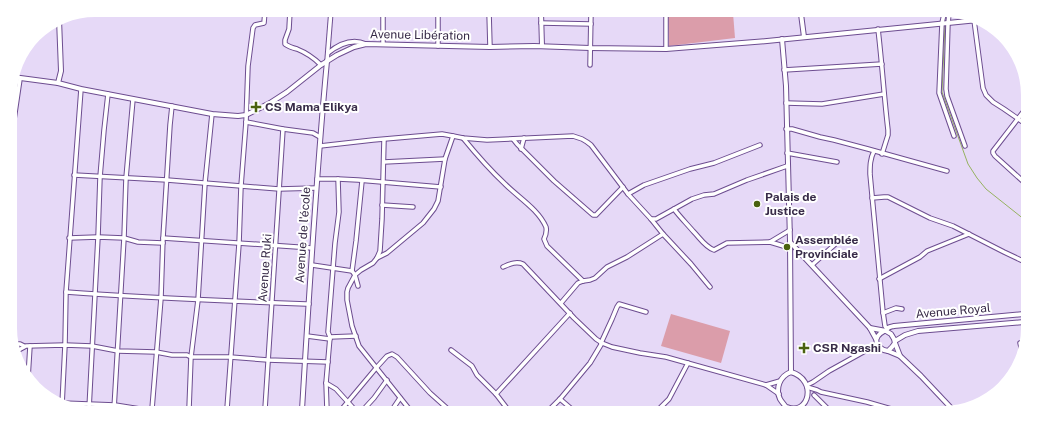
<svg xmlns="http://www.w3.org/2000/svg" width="1038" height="423" font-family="'Public Sans',sans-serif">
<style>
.green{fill:#db9daa}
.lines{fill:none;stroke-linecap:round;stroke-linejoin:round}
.stream{stroke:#96b260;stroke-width:1}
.minor-casing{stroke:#6d4d90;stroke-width:5.5}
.tertiary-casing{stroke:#6d4d90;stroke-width:6}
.minor{stroke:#fff;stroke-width:3.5}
.tertiary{stroke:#fff;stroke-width:4}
.poi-dot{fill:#4a620f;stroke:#fff;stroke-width:1.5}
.labels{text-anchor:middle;stroke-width:4;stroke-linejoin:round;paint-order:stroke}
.street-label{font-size:12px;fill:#382b48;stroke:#fff}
.poi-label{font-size:12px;font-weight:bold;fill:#382b48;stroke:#fff;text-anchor:start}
</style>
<rect width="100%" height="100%" fill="#e6d9f7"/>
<g class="green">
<polygon points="668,13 733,13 735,38 669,46"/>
<polygon points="671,314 730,331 721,363 661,346"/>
</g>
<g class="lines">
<g class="stream">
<polyline points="946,22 947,14"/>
<polyline points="945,25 942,92 968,164 977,178 986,189 1025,220"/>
</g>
<g class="minor-casing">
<g id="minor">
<path d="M290,11L289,29L285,40V44C289,47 293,48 297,49C307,53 314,58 321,65"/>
<polyline points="438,12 438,46"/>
<polyline points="489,12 490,47"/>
<polyline points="666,13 666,49"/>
<polyline points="944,14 942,23 939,93 954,136"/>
<polyline points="949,14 948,23 946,89 947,96 965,146"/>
<polyline points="974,20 983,88 986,95 993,102 1004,109 1027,125"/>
<polyline points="541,23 591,24"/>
<path d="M878,29C882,63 884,96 888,130V135L882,154"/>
<polyline points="383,44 383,12"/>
<path d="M328,53C339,44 352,38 366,44"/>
<polyline points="327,61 331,11"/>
<polyline points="590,65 591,13"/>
<polyline points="784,70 882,64"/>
<polyline points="786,103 822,104 884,94"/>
<polyline points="246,122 283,129 313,133 320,137"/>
<polyline points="786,129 792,129 820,137 834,140 868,149 947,171"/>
<path d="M463,138C476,154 490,170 505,184C519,198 538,209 546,227C547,232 546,235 544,239L547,246L583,281"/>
<polyline points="513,139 517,144 554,181 593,215 596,215 623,187"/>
<polyline points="11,140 20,79"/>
<polyline points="384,140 382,219 380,251 377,258 373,263 361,270 355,275 348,288 347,292 347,300 352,326 359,346 410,410"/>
<polyline points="320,146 373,140 442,134 453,136 463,138 487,140 573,136 582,139 587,142 591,145 628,194 651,219 656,219 692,199 704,195 714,194 747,180 787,166"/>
<polyline points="521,149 524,138"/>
<path d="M874,151C870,159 870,166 870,174L883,312L885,326L887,329"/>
<polyline points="787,153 837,162"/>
<polyline points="384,162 445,159"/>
<polyline points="74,175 167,180 241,186 279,189 316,188"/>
<polyline points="317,179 338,179 358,180 441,187"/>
<polyline points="1026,184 995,156 993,153 993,151 1027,107"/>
<polyline points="628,194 644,185 690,169 714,163 760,145"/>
<polyline points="872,198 884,197 888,197 930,218 953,226 1004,252 1025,262"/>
<polyline points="382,205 413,207"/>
<path d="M674,209C680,217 687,224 693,231C700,238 705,247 714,250L727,243L770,242L790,248"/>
<polyline points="663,234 691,264 710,287"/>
<polyline points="69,238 98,237 124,238 138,242 163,243"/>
<polyline points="163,238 312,248"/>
<polyline points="770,242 790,230"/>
<polyline points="377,258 387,253 423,223 434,209 438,201 445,159 453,136"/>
<polyline points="312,265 352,271 355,275 358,286"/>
<polyline points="812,265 841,239"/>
<path d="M503,267C510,264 516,261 523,264L574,318L596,339L602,343L612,347L640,353L666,357L766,385L779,394"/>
<polyline points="352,271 356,241 362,181"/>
<polyline points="879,279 920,257 927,251 969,234"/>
<path d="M66,292C146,298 228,301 309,304"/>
<polyline points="561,303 578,283 583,281 590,280 595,278 607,267 627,257 663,234 651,219"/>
<polyline points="883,313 896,308 902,309"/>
<polyline points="307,336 330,339"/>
<polyline points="330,337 328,332 335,243 339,212 338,179"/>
<polyline points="601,343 612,319 617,307 619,304 646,312"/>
<polyline points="1020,343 1023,356"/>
<polyline points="12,344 20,344 24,346"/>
<polyline points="451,350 472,366 477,375 496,394"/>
<polyline points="15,352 26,346 65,345 92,346 118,351 156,352 172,355 187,355 191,357 230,357 268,360 328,362"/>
<polyline points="28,378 30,346"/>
<polyline points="326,383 336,389 355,410"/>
<polyline points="766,385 780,381"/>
<path d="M807,385L813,382L829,371L865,351C871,350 876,350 881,348"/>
<polyline points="807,387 817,390 821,392 867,402 905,413"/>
<polyline points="814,395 831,412"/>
<polyline points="560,399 574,411"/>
<polyline points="62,403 115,405 140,409"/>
<polyline points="62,405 65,345 66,292 81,89"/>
<polyline points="89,409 98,237 100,177 104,130 108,94"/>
<polyline points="114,409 124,238 126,178 133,99"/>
<polyline points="152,409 161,298 163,238 170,125 172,106"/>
<polyline points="189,409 191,357 198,300 205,183 212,114"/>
<polyline points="227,409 239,244 241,186 246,122 248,66 253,28 255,25 264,23 265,11"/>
<polyline points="265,409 283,129"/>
<polyline points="327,410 326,383 330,337 356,336"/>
<polyline points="341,410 377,367 387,356 392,354 397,357 430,393 449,410"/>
<polyline points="363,410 374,398 387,380"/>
<polyline points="392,410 400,398"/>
<polyline points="509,411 496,394 570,313"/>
<polyline points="548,411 560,399 590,363 602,343"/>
<polyline points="657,411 669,399 688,363"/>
</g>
</g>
<g class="tertiary-casing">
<g id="tertiary">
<polyline points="541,12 542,46"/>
<polyline points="801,14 804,37"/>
<polyline points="782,39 786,86 790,241 791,372"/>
<polyline points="13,77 58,83 81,89 212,114 238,116 246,115 270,103 287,92 321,65 337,55 354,47 366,44 490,47 534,46 590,48 666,49 767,41 978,20"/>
<polyline points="58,83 61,71 59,19"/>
<polyline points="790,242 870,328 876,339"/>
<polyline points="870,328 886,331 891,334 894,339 895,343 900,356"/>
<path d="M884,331C871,338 876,349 888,351L892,347L895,343"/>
<path d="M886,331C887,327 890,327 894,326L1024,314"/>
<polyline points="895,341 905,335 918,331 1024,322"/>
<polyline points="888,351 900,356 921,376 954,411"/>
<path d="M787,407C809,416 818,380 791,372C780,376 775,388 780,399C783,404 787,407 789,412"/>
<path d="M302,410C309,293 316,177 327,61"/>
</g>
</g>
<use href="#minor" class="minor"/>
<use href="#tertiary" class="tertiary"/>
</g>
<g class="poi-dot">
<path d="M254 101h4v4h4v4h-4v4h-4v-4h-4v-4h4z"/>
<circle cx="757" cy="204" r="4"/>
<circle cx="787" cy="247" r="4"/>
<path d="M802 342h4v4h4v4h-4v4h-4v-4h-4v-4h4z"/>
</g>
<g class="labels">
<g class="street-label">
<text transform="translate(420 35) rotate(1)" y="4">Avenue Libération</text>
<text transform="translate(303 235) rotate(-86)" y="4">Avenue de l'école</text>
<text transform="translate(265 268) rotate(-86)" y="4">Avenue Ruki</text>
<text transform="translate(953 311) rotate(-5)" y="4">Avenue Royal</text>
</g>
<g class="poi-label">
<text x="265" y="111">CS Mama Elikya</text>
<text x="765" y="201">Palais de<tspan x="765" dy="14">Justice</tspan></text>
<text x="795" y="244">Assemblée<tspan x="795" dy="14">Provinciale</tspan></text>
<text x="813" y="352">CSR Ngashi</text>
</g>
</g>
<path d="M0 0H1038V423H0ZM95 17H943A78 78 0 0 1 1021 95V328A78 78 0 0 1 943 406H95A78 78 0 0 1 17 328V95A78 78 0 0 1 95 17Z" fill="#fff" fill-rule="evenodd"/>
</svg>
